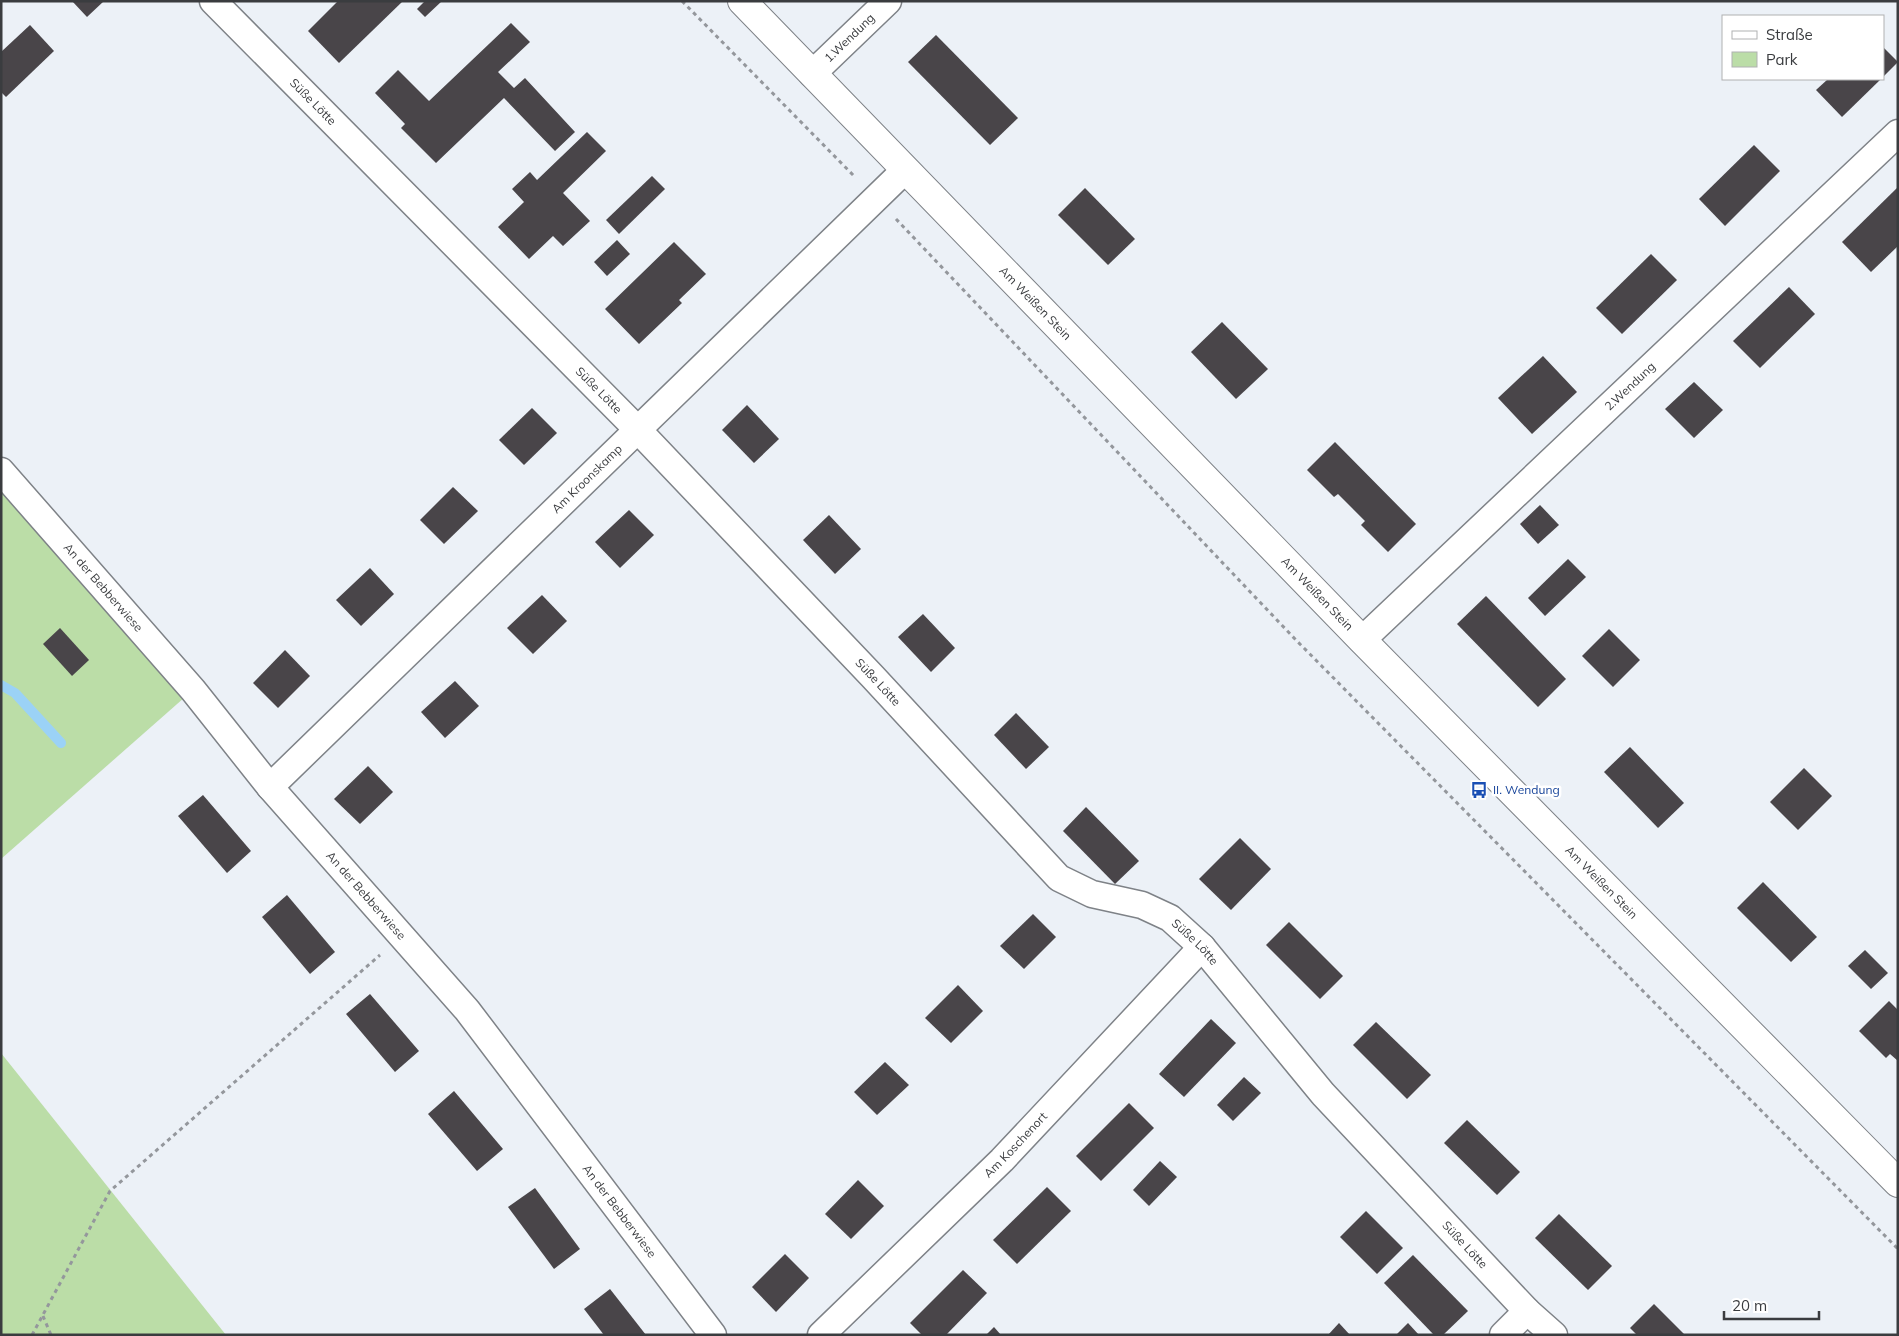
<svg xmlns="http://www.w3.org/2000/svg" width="1899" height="1336" font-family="Mulish,sans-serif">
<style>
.green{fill:#bbdda7}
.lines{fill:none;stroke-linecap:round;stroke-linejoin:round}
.stream{stroke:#9bd2f6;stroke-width:10}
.building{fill:#494549}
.minor-casing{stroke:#7e8287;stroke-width:29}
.tertiary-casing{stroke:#7e8287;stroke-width:30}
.path{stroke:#94979c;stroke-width:3;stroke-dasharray:4 4;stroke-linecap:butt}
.minor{stroke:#fff;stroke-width:26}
.tertiary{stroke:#fff;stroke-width:28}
.labels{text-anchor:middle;stroke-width:5;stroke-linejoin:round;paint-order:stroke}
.street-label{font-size:12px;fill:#3a3c3f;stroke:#fff}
.transit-label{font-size:12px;fill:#164399;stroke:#fff;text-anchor:start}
</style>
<rect width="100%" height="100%" fill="#ecf1f7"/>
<g class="green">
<polygon points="1,471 193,690 1,859"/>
<polygon points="1,1053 226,1335 1,1335"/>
</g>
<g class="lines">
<polyline class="stream" points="1,685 15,693 61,743"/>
</g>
<g class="building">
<polygon points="72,1 104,1 87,17"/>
<polygon points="338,1 403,1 339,63 308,31"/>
<polygon points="425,1 442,1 425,17 417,9"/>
<polygon points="511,23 530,42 498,72 514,88 525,78 575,132 555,151 504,98 436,163 401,128 405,124 375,93 398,70 429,101"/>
<polygon points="30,25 54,51 6,97 1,92 1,52"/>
<polygon points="936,35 1018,118 990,145 908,62"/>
<polygon points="1883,47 1898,62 1883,77"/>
<polygon points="1828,79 1881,79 1842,117 1816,90"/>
<polygon points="587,132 606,151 563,193 590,221 563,246 553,236 529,259 498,227 524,202 512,189 530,172 537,180"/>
<polygon points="1754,145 1780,171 1725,226 1699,199"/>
<polygon points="652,176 665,189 619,234 606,220"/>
<polygon points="1898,187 1898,246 1871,272 1842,242"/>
<polygon points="1085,188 1135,239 1108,265 1058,215"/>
<polygon points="617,240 630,254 607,276 594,262"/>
<polygon points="674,242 706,274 679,300 682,303 639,344 605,309"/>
<polygon points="1651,254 1677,280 1622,334 1596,308"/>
<polygon points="1789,287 1815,314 1760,368 1733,341"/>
<polygon points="1222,322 1268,369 1236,399 1191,352"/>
<polygon points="1543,356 1577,392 1532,434 1498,398"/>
<polygon points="1694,382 1723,410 1694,438 1665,409"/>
<polygon points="747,405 779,439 754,463 722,430"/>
<polygon points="532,408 557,433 524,465 499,440"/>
<polygon points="1335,442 1416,524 1388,552 1361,525 1365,521 1338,494 1334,497 1307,470"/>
<polygon points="453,487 478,511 444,544 420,520"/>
<polygon points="1540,505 1559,525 1538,544 1520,524"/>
<polygon points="629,510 654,535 620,568 595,542"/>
<polygon points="829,515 861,549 835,574 803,540"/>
<polygon points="1568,559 1586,577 1545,616 1528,598"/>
<polygon points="370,568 394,594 361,626 336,600"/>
<polygon points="542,595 567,621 533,654 507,628"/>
<polygon points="1486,596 1566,679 1538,707 1457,624"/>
<polygon points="923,614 955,648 931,672 898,637"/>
<polygon points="60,628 89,660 72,676 43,644"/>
<polygon points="1609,629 1640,660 1613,687 1582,656"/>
<polygon points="285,650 310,676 278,708 253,683"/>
<polygon points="455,681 479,706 445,738 421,712"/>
<polygon points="1016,713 1049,747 1026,769 994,735"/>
<polygon points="1630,747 1684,803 1658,828 1604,772"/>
<polygon points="368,766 393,792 360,824 334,799"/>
<polygon points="1804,768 1832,796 1798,830 1770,802"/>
<polygon points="203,795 251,851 227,873 178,816"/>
<polygon points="1086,807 1139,861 1115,884 1063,831"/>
<polygon points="1240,838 1271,869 1231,910 1199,879"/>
<polygon points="1763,882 1817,937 1791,962 1737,908"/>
<polygon points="287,895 335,952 310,974 262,917"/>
<polygon points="1033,914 1056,937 1024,969 1000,946"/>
<polygon points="1289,922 1343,976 1320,999 1266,945"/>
<polygon points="1865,950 1888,973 1871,989 1848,966"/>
<polygon points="958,985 983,1011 951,1043 925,1018"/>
<polygon points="370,994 419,1051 395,1072 346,1014"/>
<polygon points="1889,1001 1898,1010 1898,1061 1890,1054 1886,1058 1859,1031"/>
<polygon points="1211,1019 1236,1043 1184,1097 1159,1074"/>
<polygon points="1376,1022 1431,1075 1407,1099 1353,1045"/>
<polygon points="885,1062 909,1085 877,1115 854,1092"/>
<polygon points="1244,1077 1261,1093 1233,1121 1217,1105"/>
<polygon points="454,1091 503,1149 477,1171 428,1114"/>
<polygon points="1129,1103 1154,1128 1101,1181 1076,1156"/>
<polygon points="1467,1120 1520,1172 1497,1195 1444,1143"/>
<polygon points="1160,1161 1177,1177 1149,1206 1133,1190"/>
<polygon points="858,1180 884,1206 851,1239 825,1214"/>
<polygon points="1047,1187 1071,1211 1017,1264 993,1240"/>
<polygon points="535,1188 580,1249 554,1269 508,1207"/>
<polygon points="1366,1211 1403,1248 1377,1274 1340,1237"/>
<polygon points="1559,1214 1612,1266 1588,1290 1535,1238"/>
<polygon points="785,1254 809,1278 776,1312 752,1287"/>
<polygon points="1413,1255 1468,1311 1443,1335 1434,1335 1384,1283"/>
<polygon points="963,1270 987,1293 946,1335 922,1335 910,1323"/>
<polygon points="610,1289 646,1335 604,1335 584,1309"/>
<polygon points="1654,1304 1685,1335 1637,1335 1630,1328"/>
<polygon points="1339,1323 1350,1335 1328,1335"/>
<polygon points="1408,1323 1419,1335 1396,1335"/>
<polygon points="994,1327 1001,1335 986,1335"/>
</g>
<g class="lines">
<g class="minor-casing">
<g id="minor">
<path id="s1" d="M213,1L637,429L873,677L1059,878L1092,894L1142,905L1170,918L1202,947L1323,1094L1527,1311L1554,1335"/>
<path id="s2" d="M812,74L888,1"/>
<path id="s3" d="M1,471L193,690L270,787L467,1010L713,1335"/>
<path id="s4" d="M1362,640L1898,133"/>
<path id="s5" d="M270,787L905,170"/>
<path id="s6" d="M821,1335L1002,1160L1202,947"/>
<polyline points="1503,1335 1527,1311"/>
</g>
</g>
<g class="tertiary-casing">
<g id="tertiary">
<path id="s7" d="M742,1L1362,640L1898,1183"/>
</g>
</g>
<g class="path">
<polyline points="682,1 855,177"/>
<polyline points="896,219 1295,639 1898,1249"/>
<polyline points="43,1316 51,1335"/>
<polyline points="32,1335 110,1191 380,955"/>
</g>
<use href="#minor" class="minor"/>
<use href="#tertiary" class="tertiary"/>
</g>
<defs>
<g id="bus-bare" transform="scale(1.35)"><path d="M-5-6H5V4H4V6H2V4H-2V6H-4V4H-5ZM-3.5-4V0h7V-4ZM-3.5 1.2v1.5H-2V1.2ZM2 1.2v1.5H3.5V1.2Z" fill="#1a4fb4" stroke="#fff" stroke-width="2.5" paint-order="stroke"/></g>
</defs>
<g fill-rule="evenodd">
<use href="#bus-bare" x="1479" y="790"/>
</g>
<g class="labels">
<g class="street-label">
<text dy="4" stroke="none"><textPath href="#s2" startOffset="52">1.Wendung</textPath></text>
<text dy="4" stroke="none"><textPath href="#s1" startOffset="142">Süße Lötte</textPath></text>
<text dy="4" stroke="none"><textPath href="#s7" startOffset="421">Am Weißen Stein</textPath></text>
<text dy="4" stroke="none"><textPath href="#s4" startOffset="369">2.Wendung</textPath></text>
<text dy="4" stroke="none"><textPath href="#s1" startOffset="548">Süße Lötte</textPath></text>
<text dy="4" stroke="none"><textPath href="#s5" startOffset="442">Am Kroonskamp</textPath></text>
<text dy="4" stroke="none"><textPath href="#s3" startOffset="155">An der Bebberwiese</textPath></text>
<text dy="4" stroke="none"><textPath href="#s7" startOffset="826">Am Weißen Stein</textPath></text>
<text dy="4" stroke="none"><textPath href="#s1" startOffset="952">Süße Lötte</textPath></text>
<text dy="4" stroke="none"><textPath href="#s7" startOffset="1231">Am Weißen Stein</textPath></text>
<text dy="4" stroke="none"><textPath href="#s3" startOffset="560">An der Bebberwiese</textPath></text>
<text dy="4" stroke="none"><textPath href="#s1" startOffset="1372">Süße Lötte</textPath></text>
<text dy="4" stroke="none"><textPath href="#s6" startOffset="272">Am Koschenort</textPath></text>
<text dy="4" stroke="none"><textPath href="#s3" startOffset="965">An der Bebberwiese</textPath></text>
<text dy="4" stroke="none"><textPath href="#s1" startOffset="1778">Süße Lötte</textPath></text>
</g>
<g class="transit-label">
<text x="1493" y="794">II. Wendung</text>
</g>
</g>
<rect width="1899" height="1336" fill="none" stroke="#3a3c3f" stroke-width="5"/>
<rect x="1722" y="15" width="162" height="65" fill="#ffffff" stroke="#b0b1b2"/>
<rect x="1732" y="31" width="25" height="8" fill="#ffffff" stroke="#b0b1b2"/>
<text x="1766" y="40" font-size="15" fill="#3a3c3f">Straße</text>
<rect x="1732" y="52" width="25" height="15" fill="#bbdda7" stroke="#b0b1b2"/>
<text x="1766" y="65" font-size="15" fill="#3a3c3f">Park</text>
<path d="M1724 1311v8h95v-8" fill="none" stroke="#3a3c3f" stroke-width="2.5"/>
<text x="1732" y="1311" font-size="15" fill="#3a3c3f" stroke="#ffffff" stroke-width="4" paint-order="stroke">20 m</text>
</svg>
